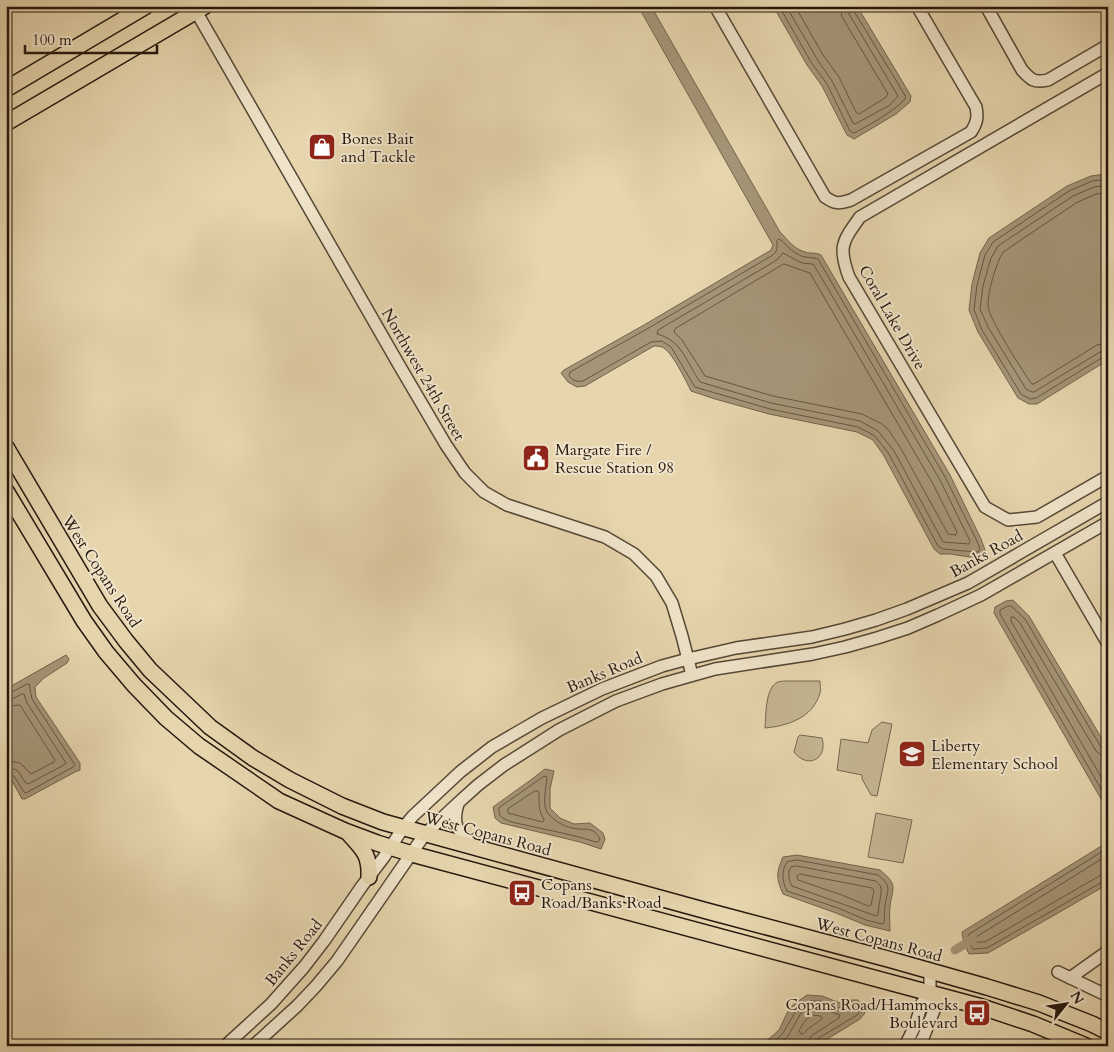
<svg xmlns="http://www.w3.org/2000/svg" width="1114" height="1052" font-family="Cardo,serif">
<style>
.green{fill:#c5b592;stroke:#766650}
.water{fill:#a59577;stroke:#72634d}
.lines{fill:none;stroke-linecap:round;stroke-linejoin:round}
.shore{stroke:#665643;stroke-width:1}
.canal{stroke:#a59577;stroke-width:9}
.minor-casing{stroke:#564736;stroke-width:14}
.major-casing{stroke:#26180f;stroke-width:18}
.minor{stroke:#efe4ca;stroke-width:11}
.major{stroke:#e6d5ad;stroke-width:15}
.labels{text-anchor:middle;stroke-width:4;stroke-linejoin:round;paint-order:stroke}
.poi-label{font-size:16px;fill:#26180f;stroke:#efe4ca;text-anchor:start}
.street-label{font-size:16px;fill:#26180f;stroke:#efe4ca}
</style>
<rect width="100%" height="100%" fill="#e6d5ad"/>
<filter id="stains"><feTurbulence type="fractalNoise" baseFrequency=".004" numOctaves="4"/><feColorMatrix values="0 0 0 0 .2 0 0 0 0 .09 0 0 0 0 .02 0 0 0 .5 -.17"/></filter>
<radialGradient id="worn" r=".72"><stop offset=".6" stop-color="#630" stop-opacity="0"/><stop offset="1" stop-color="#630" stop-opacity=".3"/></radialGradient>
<g class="green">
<path d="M787,681H820C820,685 821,690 820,693C813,718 787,726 765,728C766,716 765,687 778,682C781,681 784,681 787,681Z"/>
<polygon points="882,722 892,724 877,796 871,795 862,779 862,775 837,770 841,739 868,743 872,730"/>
<path d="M800,735L822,738C828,760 807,769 794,752L798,737Z"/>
<polygon points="876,813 912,820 903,863 868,857"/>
</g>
<g class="water">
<path d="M638,6H651L780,232C788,240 794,249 805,252C811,254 815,252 821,255L950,475L981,539L986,553L976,558L950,554H940L934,549L884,456L873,440L857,432L769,414L715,399L691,391C686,381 672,351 662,347C659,346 657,346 654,346L585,386L577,387L568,382L561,373L564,370L644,325L766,253L771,250L773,245Z"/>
<polygon points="773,6 857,6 911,96 910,102 896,114 854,139 847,135 822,86 807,65"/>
<polygon points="1105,174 1108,175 1108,360 1037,404 1029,404 1018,398 978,332 969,310 972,284 980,253 989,238 1067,186 1091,176"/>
<polygon points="1013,600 1029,616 1108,749 1108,811 994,613 995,607 1006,601"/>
<polygon points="66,655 69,659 67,663 44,678 35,687 36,697 80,763 80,770 75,772 25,799 22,799 11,779 6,778 6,689"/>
<polygon points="545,769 554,771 550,789 550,808 560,818 574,824 590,823 603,833 605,839 601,849 580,842 501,823 495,818 493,807 532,779"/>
<polygon points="1108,842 1108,884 1065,909 988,953 969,954 964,944 962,932"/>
<path d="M797,855L880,870C898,885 893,886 890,906C889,914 890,923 890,931L865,925L836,913L783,894C776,878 776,873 783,857Z"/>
<polygon points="807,995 822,996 840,1003 852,1000 858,1000 865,1013 860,1019 816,1046 757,1046 770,1038 779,1030 787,1013 793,1005"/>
</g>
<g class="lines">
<g class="shore">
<path d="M779,6L811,62L827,84L850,131L854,133C866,127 900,108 906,97L854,11L853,6"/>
<polyline points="786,6 817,59 832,81 853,123 855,124 890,105 898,96 849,14 847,6"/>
<polyline points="795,6 823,55 839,77 856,112 859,114 885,98 888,94 842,17 840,6"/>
<polyline points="1108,179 1092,181 1069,191 993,242 985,255 977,285 974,310 982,330 1021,394 1030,399 1036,398 1103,357 1108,356"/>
<polyline points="1108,185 1094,187 1073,196 998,246 991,258 983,286 980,309 988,327 1026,389 1032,392 1034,392 1100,352 1108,350"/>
<path d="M1108,193L1096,194L1076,203L1003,252C996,263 987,294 988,307C989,318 1024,374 1032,384H1034L1097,345L1108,343"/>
<path d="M779,239L781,240C788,247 795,255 805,257C810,258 813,257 818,259L945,477L977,541L980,549L978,552H976L943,549L938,546L889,454L875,436L858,427L770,409L695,387L671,347L662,341L651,342L583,381C577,382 573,381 569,376L570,372L647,329L773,255C778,251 777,246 777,241Z"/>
<path d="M783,253L802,263L812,264L814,265L940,480L970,541L969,544L943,542L894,451L878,431L860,421L771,403L700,382C686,362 683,341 657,334L658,330L772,263L778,259Z"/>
<polygon points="784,264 810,273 933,484 957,532 956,535 948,534 900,447 888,429 882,424 862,414 773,396 705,376 682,340 674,332 675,329"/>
<polyline points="6,693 10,693 27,684 29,684 32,699 75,765 73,767 26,793 24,792 14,776 6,774"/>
<polyline points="6,700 12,699 22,694 24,694 27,703 66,763 64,765 28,784 26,783 17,770 6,767"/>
<polyline points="6,707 18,705 20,705 55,760 54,762 31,774 20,763 6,760"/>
<polyline points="1108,750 1104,750 1101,747 1025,619 1011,606 1008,606 1000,610 1000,614 1108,801"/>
<polyline points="1108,756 1101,755 1096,751 1020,623 1014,617 1011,617 1011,621 1108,789"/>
<path d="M543,777L546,776L547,778C546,786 543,803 546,810C550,819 563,826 572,828C583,831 593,825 600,839L598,842H596C575,835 552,831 530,826C522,824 511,823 503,818C499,816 499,813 499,808Z"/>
<path d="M535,791H537L539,792C539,802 538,811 544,819V821L542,822L508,813V809Z"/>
<polyline points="1108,848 969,934 968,936 969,943 973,949 987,948 1104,881 1108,880"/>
<polyline points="1108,855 976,937 975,941 977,942 985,942 1101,875 1108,874"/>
<path d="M797,860L878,875C893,887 887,890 885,906C884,912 885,918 884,923L882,924L866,920L838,908L787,891C782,881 781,871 787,862Z"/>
<path d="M797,866L876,881C878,883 880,884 881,888C882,892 878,909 878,915L876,916L792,886C789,881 787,872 791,867Z"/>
<polygon points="800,874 872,888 874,891 871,905 868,906 842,895 798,880 797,876"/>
<path d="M812,1015L821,1016L822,1019L808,1029L803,1034H801L799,1031C803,1024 805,1019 812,1015Z"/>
<polyline points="767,1046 774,1042 783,1033 797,1009 808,1001 821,1001 839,1008 852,1005 855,1006 859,1012 857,1015 817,1039 815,1042 814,1046"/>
<polyline points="778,1046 788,1036 801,1013 810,1007 820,1008 840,1015 839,1018 811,1036 809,1040 808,1046"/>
</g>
<polyline class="canal" points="955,950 973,939"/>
<g class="minor-casing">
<g id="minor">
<polyline points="193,6 399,365 446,445 465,473 484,492 507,505 605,537 634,554 656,576 672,603 682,636 692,675"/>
<path d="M715,6L825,197C835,204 839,204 851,200L971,132C977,123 978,117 976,107L917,6"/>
<path d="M986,6L1022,70C1031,80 1034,83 1048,80L1108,45"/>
<path d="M1108,73L860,217C842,242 838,247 849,277L985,507L1008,520L1037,517L1108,476"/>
<polyline points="1055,553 1108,644"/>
<path d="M458,804C451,827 459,832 475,847"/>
<polyline points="1058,972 1108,996"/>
<polyline points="1070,978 1108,951"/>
<polyline points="225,1046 271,1004 304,967 324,941 362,886 384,857 403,828 413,816 460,772 492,747 542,718 602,689 662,666 688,659 736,648 812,637 845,629 876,620 907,609 968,583 1108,502"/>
<polyline points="253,1046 297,1006 316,986 337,961 425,834 458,803 478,785 504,765 559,730 616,701 662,684 715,669 813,654 845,647 877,638 908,628 938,615 981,595 1108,522"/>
<polyline points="905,1046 915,1026 922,1003 930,993"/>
<polyline points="917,1046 923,1038 935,1008 930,993 930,971"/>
</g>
</g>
<g class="major-casing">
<g id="major">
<polyline points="6,89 146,6"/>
<polyline points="6,123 205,6"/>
<polyline points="6,447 100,606 126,641 150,670 210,727 253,758 290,780 342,806 383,822 707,911 888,959 987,987 1039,1003 1092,1024 1108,1032"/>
<polyline points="6,491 84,621 106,652 134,685 166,718 199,746 279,801 345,831 377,843 412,854 982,1007 1033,1024 1086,1046"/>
<path d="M350,835C364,850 370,856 369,877"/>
</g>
</g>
<use href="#minor" class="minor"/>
<use href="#major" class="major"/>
</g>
<defs>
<g id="shop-square" transform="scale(1.4375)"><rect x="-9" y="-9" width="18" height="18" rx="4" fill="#8f2418" stroke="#efe4ca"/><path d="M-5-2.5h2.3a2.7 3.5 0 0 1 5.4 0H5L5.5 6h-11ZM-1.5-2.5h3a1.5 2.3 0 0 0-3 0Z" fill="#fff"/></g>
<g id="civic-square" transform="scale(1.4375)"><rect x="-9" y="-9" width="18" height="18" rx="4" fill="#8f2418" stroke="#efe4ca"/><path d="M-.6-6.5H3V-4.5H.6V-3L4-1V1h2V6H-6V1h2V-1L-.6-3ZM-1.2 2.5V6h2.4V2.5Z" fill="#fff"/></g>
<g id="school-square" transform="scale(1.4375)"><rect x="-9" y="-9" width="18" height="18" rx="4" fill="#8f2418" stroke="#efe4ca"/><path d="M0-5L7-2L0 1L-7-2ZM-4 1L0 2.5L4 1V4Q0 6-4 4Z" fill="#fff"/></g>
<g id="bus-square" transform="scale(1.4375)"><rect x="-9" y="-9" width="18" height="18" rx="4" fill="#8f2418" stroke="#efe4ca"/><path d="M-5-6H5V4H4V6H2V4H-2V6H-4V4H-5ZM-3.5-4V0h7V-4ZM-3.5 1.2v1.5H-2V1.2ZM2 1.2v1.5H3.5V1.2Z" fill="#fff"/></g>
</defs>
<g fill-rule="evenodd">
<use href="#shop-square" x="322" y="147"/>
<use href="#civic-square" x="536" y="458"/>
<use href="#school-square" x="912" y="754"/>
<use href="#bus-square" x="522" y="893"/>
<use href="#bus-square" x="977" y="1013"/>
</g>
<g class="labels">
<g class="poi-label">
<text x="341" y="144">Bones Bait<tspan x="341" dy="18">and Tackle</tspan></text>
<text x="555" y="455">Margate Fire /<tspan x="555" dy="18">Rescue Station 98</tspan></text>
<text x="931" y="751">Liberty<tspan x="931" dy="18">Elementary School</tspan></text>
<text x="541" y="890">Copans<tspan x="541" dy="18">Road/Banks Road</tspan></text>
<text x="958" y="1010" text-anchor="end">Copans Road/Hammocks<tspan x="958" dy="18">Boulevard</tspan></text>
</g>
<g class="street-label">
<text transform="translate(893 317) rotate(60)" y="6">Coral Lake Drive</text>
<text transform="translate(424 374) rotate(60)" y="6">Northwest 24th Street</text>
<text transform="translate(986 553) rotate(-29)" y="6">Banks Road</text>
<text transform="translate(102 571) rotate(57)" y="6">West Copans Road</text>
<text transform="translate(604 672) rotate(-23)" y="6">Banks Road</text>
<text transform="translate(488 833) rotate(15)" y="6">West Copans Road</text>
<text transform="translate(879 939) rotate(15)" y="6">West Copans Road</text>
<text transform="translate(293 952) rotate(-51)" y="6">Banks Road</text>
</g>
</g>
<rect width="1114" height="1052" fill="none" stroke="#e6d5ad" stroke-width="25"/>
<rect x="8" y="8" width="1099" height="1037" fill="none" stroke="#26180f" stroke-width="2.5"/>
<rect x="12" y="12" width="1089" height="1027" fill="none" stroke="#26180f"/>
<g transform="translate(1066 1004) rotate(60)" stroke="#efe4ca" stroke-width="4" paint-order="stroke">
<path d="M0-4L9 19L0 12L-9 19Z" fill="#26180f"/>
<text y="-8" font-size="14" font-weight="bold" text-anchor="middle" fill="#26180f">N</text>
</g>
<path d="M25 45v8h132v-8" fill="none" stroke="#26180f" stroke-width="2.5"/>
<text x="32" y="45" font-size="15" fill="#26180f" stroke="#efe4ca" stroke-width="4" paint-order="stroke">100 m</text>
<rect width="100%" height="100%" filter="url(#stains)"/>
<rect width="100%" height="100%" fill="url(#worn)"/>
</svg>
